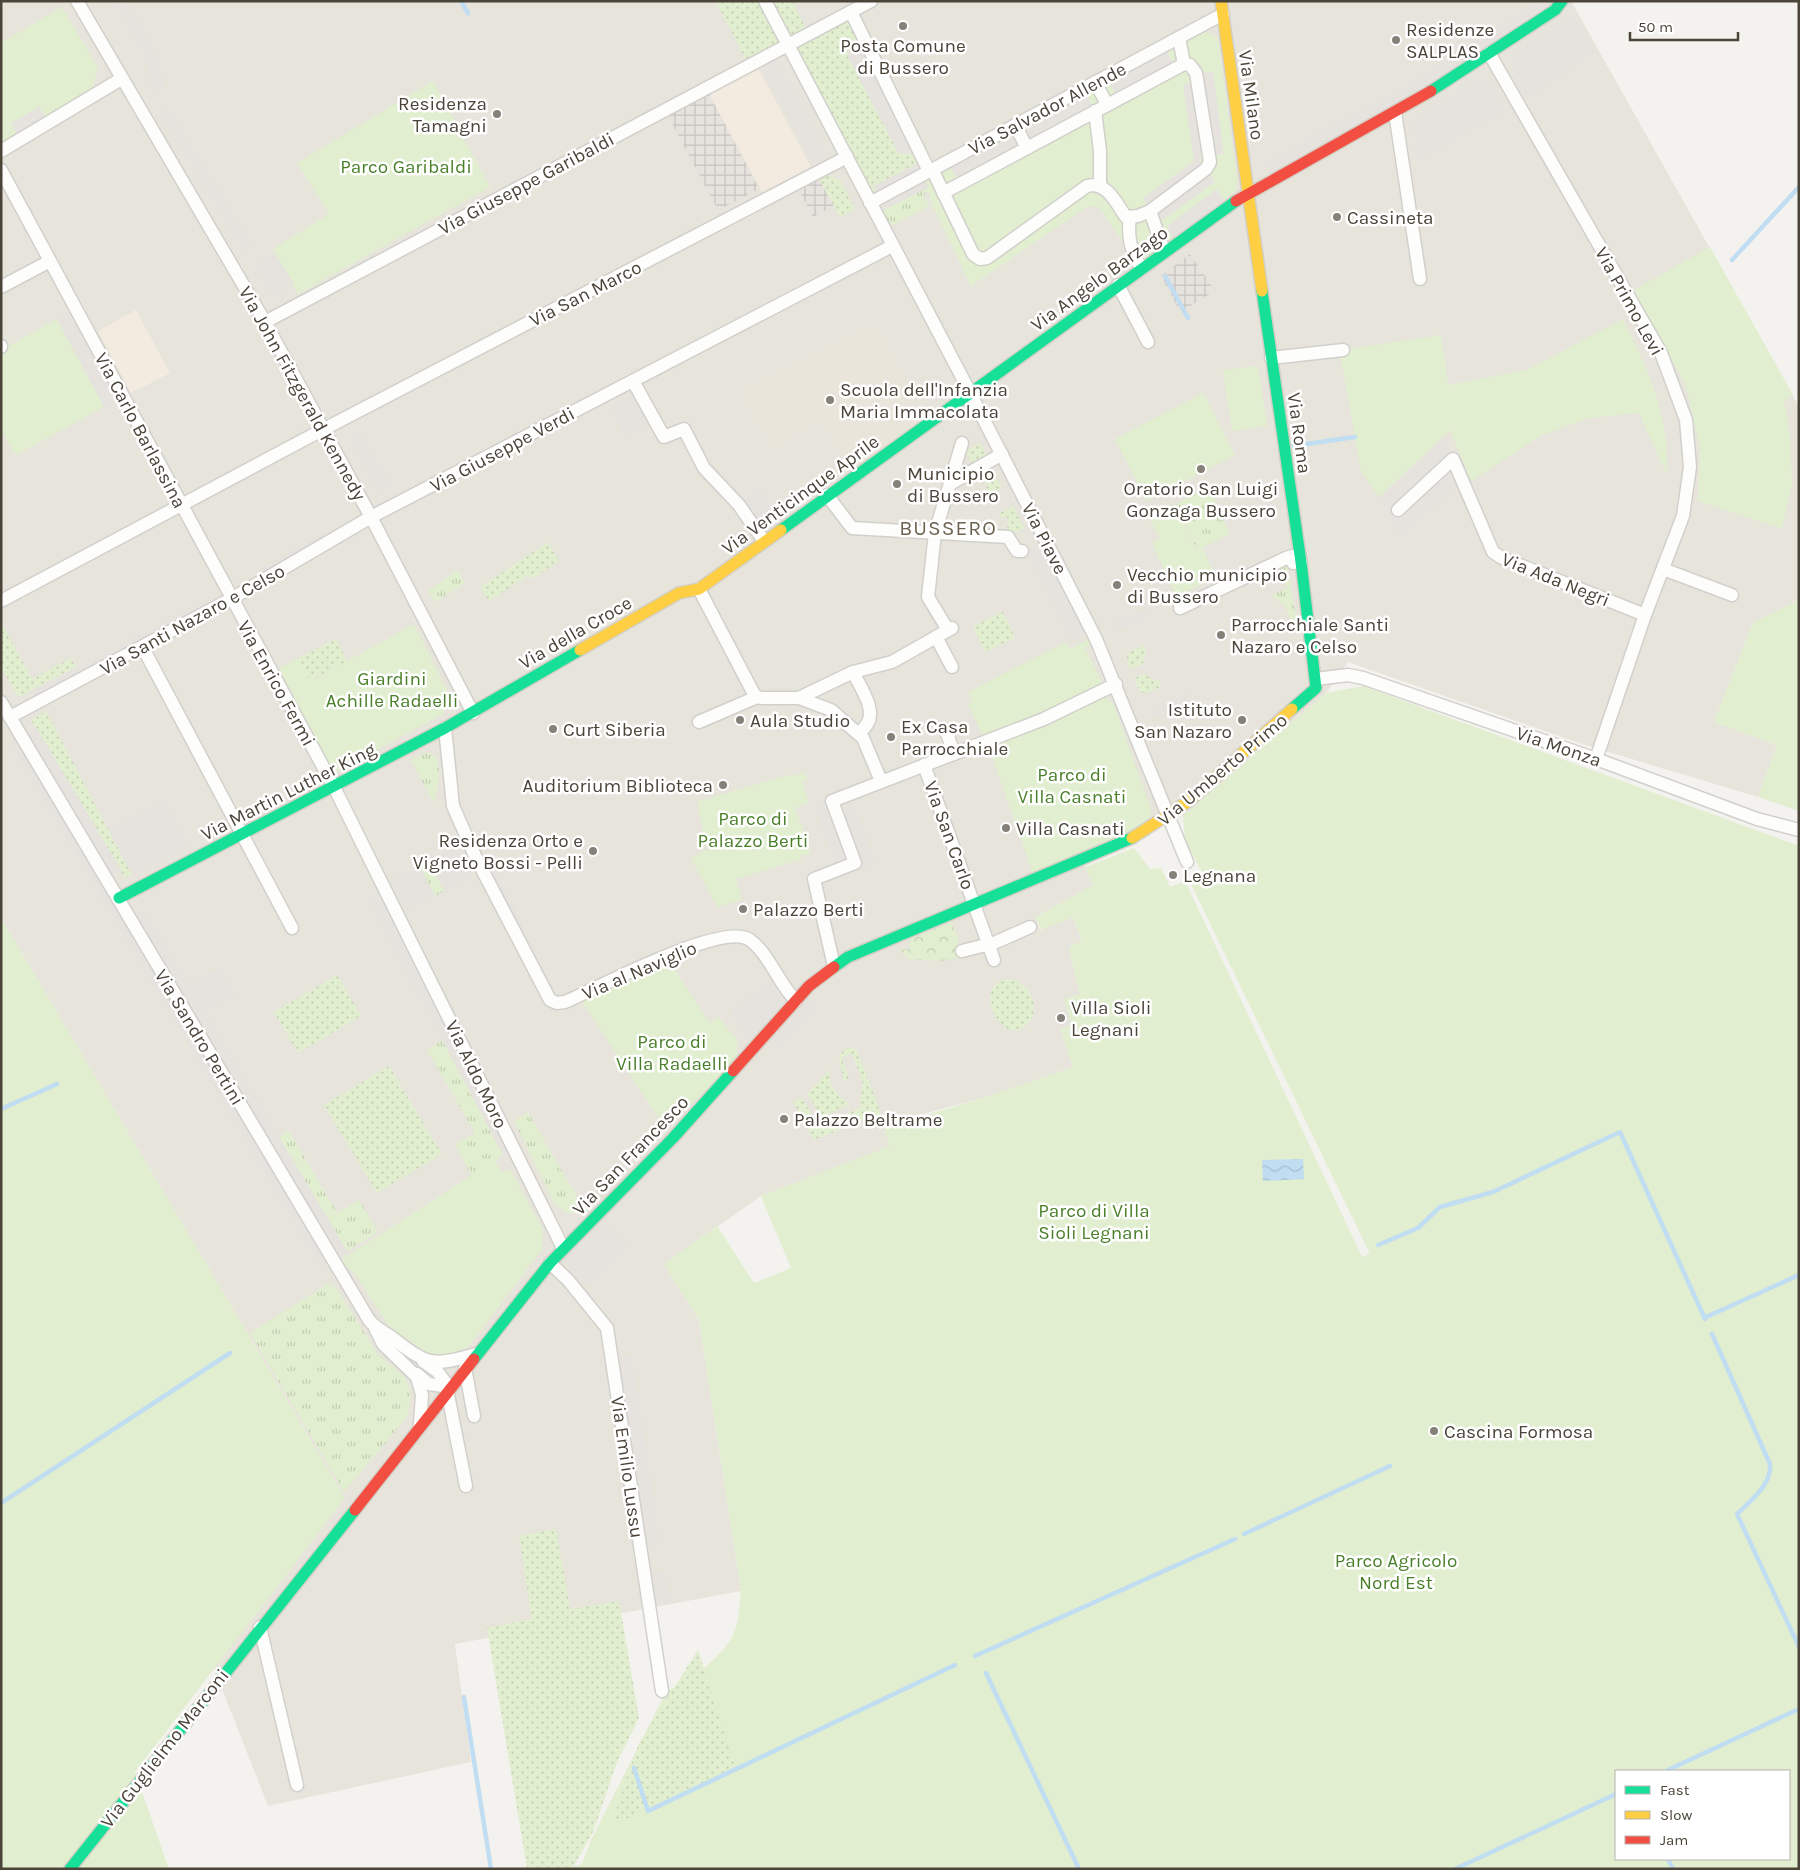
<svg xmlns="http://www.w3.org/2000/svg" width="1800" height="1870" font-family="Karla,sans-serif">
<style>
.residential{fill:#e7e4dc}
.commercial{fill:#f3ebdf}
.industrial{fill:url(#industrial-grid)}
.education{fill:#eae5da}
.grass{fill:url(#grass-tufts)}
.forest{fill:url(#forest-crowns)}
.park{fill:#e1eecf;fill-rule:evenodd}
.garden{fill:url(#garden-dots)}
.parking{fill:#e6e3df}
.water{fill:url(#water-waves)}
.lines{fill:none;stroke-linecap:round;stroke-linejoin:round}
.stream{stroke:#c0ddf1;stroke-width:4.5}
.street-casing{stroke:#d2d0cb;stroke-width:15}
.fast-casing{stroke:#d3cfc5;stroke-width:14}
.slow-casing{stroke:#d3cfc5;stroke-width:14}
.jam-casing{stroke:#d3cfc5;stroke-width:14}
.street{stroke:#fdfdfc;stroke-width:12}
.fast{stroke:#16e098;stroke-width:11}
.slow{stroke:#ffcf43;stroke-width:11}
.jam{stroke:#f24e42;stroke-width:11}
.poi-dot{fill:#868178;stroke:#fff;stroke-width:2}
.labels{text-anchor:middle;stroke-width:5;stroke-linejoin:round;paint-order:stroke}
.poi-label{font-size:19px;fill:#4b4439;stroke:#fff;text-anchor:start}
.street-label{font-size:19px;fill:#4b4439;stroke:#fff}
.park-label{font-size:19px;fill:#4a7f2a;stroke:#fff}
.quarter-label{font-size:21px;letter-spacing:1px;fill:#6e6250;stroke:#fff}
</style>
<defs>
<pattern id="industrial-grid" width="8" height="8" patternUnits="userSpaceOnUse" patternTransform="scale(1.25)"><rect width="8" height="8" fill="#e6e2de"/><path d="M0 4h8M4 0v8" fill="none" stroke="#c7c3bf"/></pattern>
<pattern id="grass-tufts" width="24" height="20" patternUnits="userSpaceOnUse" patternTransform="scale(1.25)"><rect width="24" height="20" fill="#e1eecf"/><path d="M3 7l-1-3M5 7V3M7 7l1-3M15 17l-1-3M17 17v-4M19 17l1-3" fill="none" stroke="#c3cdb2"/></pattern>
<pattern id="forest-crowns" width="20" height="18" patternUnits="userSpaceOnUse" patternTransform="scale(1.25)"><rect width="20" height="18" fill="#e1eecf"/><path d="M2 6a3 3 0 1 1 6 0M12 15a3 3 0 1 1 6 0" fill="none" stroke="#c3cdb2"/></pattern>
<pattern id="garden-dots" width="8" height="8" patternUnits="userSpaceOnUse" patternTransform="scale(1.25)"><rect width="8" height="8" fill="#e1eecf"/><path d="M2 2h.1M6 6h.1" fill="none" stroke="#c3cdb2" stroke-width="1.8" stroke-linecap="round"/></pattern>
<pattern id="water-waves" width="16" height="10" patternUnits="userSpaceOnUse" patternTransform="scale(1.25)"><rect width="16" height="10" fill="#c0ddf1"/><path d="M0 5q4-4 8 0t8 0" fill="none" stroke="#a6bfcf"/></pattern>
</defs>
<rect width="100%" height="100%" fill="#f4f2ee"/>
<polygon class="residential" points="1,1 1571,1 1799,407 1799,600 1753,623 1714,722 1777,745 1758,797 1582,744 1348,662 1326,693 1183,816 1084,864 1093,885 1036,917 1040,930 1073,917 1082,942 1072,945 1069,949 1080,994 1072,1025 1060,1029 1073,1067 986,1097 912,1117 884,1128 891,1146 761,1196 664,1264 699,1320 741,1591 455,1644 471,1762 268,1806 213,1666 342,1493 1,918"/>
<g class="commercial">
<polygon points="758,68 811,167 762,192 709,94"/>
<polygon points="136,310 170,373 131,393 98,331"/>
</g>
<g class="industrial">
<polygon points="709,94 759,189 718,210 668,116"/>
<polygon points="819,179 834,206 813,217 799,190"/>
<polygon points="1190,254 1215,291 1180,312 1161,276"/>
</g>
<polygon class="education" points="875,325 923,417 854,470 819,418 775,448 740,392"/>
<g class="grass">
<polygon points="929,187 937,187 923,194 929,206 891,226 883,211"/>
<polygon points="1209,487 1230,534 1197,550 1176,504"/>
<polygon points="1286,558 1297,623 1293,626 1285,606 1271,596 1287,588 1277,562"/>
<polygon points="457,570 465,583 436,602 428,591"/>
<path d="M426,752L434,755C443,767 437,789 434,803L411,760Z"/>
<polygon points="429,861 444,891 435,896 419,866"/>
<polygon points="443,1040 503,1155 472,1176 455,1144 475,1133 427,1050"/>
<polygon points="528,1112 577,1197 586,1208 576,1213 567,1213 554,1203 514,1121"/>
<polygon points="289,1131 337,1213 359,1200 378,1232 347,1251 279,1137"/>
<polygon points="329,1283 331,1287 335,1286 378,1355 405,1377 411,1394 407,1417 344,1492 250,1333"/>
</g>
<polygon class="forest" points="952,922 964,957 941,961 909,959 899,950 910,949 910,939"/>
<g class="park">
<polygon points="62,7 98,68 92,89 45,116 39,107 12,123 17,133 1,142 1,43"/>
<polygon points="1206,32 1218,38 1237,179 1237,190 1139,266 1099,207 1088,206 971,286 933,207 923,175 947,162 957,177 1092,105 1083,89 1106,76 1115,94 1173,64 1164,46"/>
<polygon points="433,81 490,187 298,294 273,249 329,214 297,163"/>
<polygon points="1710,247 1793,395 1784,400 1790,436 1792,484 1782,529 1698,501 1700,448 1686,386 1634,290"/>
<polygon points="57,319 104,407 16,455 1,429 1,350"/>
<path d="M1623,319C1648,369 1670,417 1667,475L1639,413L1589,418L1540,436L1471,481L1450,430L1379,497L1361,471L1340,353L1343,350L1441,335L1448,385L1527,370Z"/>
<polygon points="1258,366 1267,426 1232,431 1223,370"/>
<polygon points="1203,393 1235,455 1147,501 1115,439"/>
<polygon points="1176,504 1196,550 1202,547 1216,578 1176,596 1152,543 1160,539 1149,517"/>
<polygon points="1799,600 1799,811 1758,797 1777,745 1714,722 1753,623"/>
<polygon points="414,624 448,693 443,714 334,773 279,668 298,658 311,681"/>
<polygon points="1095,636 1098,642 1085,648 1105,689 984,739 968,704 973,702 968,692 1066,642 1070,649"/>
<path d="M1363,686L1799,846V1869H567L582,1864L591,1840L667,1690C686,1686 723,1655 732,1637C739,1625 739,1605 741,1591L699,1320L664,1264L717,1226L754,1283L791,1268L761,1196L890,1146L884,1128L886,1127L986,1097L1073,1067L1060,1029L1072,1025L1064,999L1080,994L1069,949L1072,945L1082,941L1073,917L1041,930L1036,917L1093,885L1085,867L1134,848L1150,869L1161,868L1170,887L1185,881L1362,1257L1370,1254L1189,880L1203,874L1185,841L1183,816L1326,693ZM1616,1771H1789V1859H1616Z"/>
<polygon points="1100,696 1113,703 1152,812 1144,825 1034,877 989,747"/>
<polygon points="805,772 807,781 802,782 809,802 795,808 811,853 801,856 802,859 736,879 742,900 717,907 691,858 707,850 697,802 788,775 789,777"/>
<polygon points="1,918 345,1498 135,1772 169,1869 1,1869"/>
<polygon points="668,959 709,1023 719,1017 737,1040 737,1058 666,1130 582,1001"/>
<polygon points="495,1160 502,1173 510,1169 543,1230 542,1249 469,1346 460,1352 442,1357 427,1354 388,1325 354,1272 338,1262"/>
</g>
<g class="garden">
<polygon points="716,1 792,1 809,34 850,14 927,170 871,200 786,44 747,62"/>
<polygon points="829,175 841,181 855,209 840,217 819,179"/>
<polygon points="980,443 989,458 974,467 965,452"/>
<polygon points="990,468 1002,487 989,494 986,490 987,484 982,483 977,475"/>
<polygon points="1013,506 1024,528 1011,534 1006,525 1009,523 1009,519 1006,517 1002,519 1000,513"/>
<polygon points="548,542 559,561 532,579 529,575 489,601 480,587"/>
<polygon points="1003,612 1015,638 985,652 973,626"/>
<polygon points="1,622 32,679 71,658 76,667 18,697 1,667"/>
<polygon points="336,639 347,661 310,681 298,658"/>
<polygon points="1144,645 1146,652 1142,665 1130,669 1126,654"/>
<polygon points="1145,674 1151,679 1159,681 1161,687 1145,693 1140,692 1134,678"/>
<polygon points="46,711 132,875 125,878 31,720"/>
<polygon points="337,975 361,1016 298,1053 274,1012"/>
<path d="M1012,979C1029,984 1041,1006 1029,1022C1003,1055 966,979 1012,979Z"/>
<polygon points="849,1047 857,1050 886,1127 880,1129 874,1116 814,1140 793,1102 801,1097 819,1126 862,1107 860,1102 863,1083 852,1053 841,1058 849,1078 847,1081 844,1080 839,1058 840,1054"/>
<polygon points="389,1066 442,1154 377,1193 324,1105"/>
<path d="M830,1069C827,1087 838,1095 850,1104L824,1116L819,1113L807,1094Z"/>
<polygon points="556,1529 570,1609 619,1601 639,1718 617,1762 593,1832 572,1869 527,1869 487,1628 532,1619 519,1536"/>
<polygon points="698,1650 736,1767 615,1824 613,1819 639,1743"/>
</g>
<g class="parking">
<polygon points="113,1 126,1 159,57 164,87 152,93 146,56"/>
<polygon points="1538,1 1548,1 1554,10 1271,179 1266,161 1396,93"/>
<polygon points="1574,15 1595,52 1526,100 1513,77 1515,54"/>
<polygon points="860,32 919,153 899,154 847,55"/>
<polygon points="1164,46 1173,64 1116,95 1106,77"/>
<polygon points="774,56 828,157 813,165 760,64"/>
<polygon points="1213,72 1224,154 1209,155 1199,159 1215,182 1160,222 1143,198 1194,161 1183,85 1197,81 1196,73"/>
<polygon points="1481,77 1487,88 1493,85 1506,111 1418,161 1413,120"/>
<polygon points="1084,88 1092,105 956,177 947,162"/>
<polygon points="39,107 48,123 20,139 11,123"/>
<polygon points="168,107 252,246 244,251 160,112"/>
<polygon points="924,160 922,175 928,187 885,209 873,186"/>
<polygon points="1217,189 1228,207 1175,244 1167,226"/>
<polygon points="275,253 294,284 272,297 253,265"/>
<polygon points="71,312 119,399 104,407 57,319"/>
<polygon points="634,395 648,423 624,435 610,406"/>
<polygon points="361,433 392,488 378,491 349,436"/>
<polygon points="1445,438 1462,479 1401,538 1380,500"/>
<polygon points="759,488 787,525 764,541 739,505"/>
<polygon points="327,532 340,536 261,582 259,569"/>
<polygon points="1045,542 1090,630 1072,640 1027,551"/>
<polygon points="195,606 209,611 34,704 33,691"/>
<polygon points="1145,610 1148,618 1118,631 1114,623"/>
<polygon points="1187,693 1190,700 1153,717 1150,710"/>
<polygon points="975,719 980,731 953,741 948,730"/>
<polygon points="36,727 121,870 107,878 130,917 144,909 347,1251 320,1267 10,743"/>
<polygon points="165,801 189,845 132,875 109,830"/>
<polygon points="832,801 836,812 854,805 875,863 858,870 855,863 836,865 815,807"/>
<polygon points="475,833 526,930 516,937 466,836"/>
<polygon points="457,846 473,877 444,891 429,861"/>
<polygon points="419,866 435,896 408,910 392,880"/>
<polygon points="383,889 521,1148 504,1157 367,898"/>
<polygon points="220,968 236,994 207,1011 191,984"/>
<polygon points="772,980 782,998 780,1009 748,1043 730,1011"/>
<polygon points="811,999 820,1008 779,1048 771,1040"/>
<polygon points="605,1221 629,1246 587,1286 563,1261"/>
<polygon points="632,1356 659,1540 639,1543 612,1359"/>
<polygon points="665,1572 670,1602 649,1605 644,1575"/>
</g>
<polygon class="water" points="1303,1159 1304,1179 1263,1181 1262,1160"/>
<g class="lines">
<g class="stream">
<polyline points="461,1 468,13"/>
<polyline points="1732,260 1799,187"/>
<polyline points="1165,276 1188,318"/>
<polyline points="1292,446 1355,437"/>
<polyline points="1,1109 57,1084"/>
<polyline points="1378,1245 1418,1228 1440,1207 1493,1192 1620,1132 1705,1319"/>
<polyline points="1704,1318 1799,1275"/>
<path d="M1712,1334L1770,1464C1772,1485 1750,1501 1737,1514L1799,1647"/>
<polyline points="1,1503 230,1353"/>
<polyline points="1244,1534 1390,1466"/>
<polyline points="975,1656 1235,1539"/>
<polyline points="986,1673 1079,1869"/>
<polyline points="464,1697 491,1869"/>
<polyline points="634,1768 648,1811 955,1665"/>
<polyline points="1666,1771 1799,1709"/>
<polyline points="1668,1859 1673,1869"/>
<polyline points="1455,1869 1616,1794"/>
</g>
<g class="street-casing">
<g id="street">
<polyline points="77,1 265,322 371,517 473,713"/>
<polyline points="765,1 964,381 1096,639 1187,862"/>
<polyline points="851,12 929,171"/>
<polyline points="1489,53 1661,353 1686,420 1690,467 1683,516 1645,615 1596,759"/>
<polyline points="1095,82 1107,104"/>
<polyline points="1095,111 1100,151 1100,185"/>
<polyline points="1395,112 1420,279"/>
<polyline points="1015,125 1027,148"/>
<polyline points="1,151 121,79"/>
<path d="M932,169L973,254L980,259L987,258L1087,186C1107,181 1116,203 1126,217L1138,216L1150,211"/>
<polyline points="1,170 334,787 563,1248"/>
<polyline points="943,193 1184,64"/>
<polyline points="870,203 1223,14"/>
<path d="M1130,217C1127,237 1131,251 1141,268"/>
<polyline points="1164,251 1150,211 1206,169 1210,162 1196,73 1190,65 1184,64 1179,38"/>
<polyline points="1118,285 1148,342"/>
<polyline points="1,287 50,261"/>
<polyline points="265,322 871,1"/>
<polyline points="1,346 1,347"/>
<polyline points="1271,358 1343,350"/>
<polyline points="633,381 664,437 684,429 704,468 739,505 764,541"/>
<polyline points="950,484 1002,454"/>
<polyline points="827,495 852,528 1008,537 1017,551 1022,551"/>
<polyline points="1398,510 1453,459 1493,552 1502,558 1645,615"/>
<polyline points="1663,569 1732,595"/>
<polyline points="699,589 755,696 761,698 799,698 831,710 863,738 881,781"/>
<polyline points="1,601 324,429 847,157"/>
<polyline points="1180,608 1286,558 1292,556 1293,563 1301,562"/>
<polyline points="948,630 928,597 935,533 962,443"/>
<polyline points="936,637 952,667"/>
<polyline points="143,648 292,928"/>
<polyline points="853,672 892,662 952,628"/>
<polyline points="1316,679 1348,675 1363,678 1596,759 1757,819 1799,830"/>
<path d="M799,698L853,672C863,693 883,717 858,733"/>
<path d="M1,702L369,1320C376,1329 385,1332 394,1339C428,1366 434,1366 476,1354"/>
<polyline points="10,717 231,599 371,517 892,246"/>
<polyline points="699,722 757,697"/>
<path d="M445,728L453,806L475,856L550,1000L557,1003L565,1002C596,989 724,920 750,940C770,955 778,983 796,1001"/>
<polyline points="946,730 954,754"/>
<polyline points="924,765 994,960"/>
<polyline points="962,951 994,943 1030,927"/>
<polyline points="834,966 814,879 855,863 832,801 1044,719 1116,684"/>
<polyline points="550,1263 568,1280 607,1328 662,1691"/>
<polyline points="375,1328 383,1344 417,1377 422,1395 420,1424"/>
<polyline points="423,1361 437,1371 449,1387"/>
<polyline points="465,1368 474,1416"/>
<polyline points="417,1374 429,1384 449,1387"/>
<polyline points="447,1390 466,1486"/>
<polyline points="260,1627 297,1785"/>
</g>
</g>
<g class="fast-casing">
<g id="fast">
<polyline points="1431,91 1555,10 1562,1"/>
<polyline points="1262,291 1301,562 1316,688 1292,709"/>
<polyline points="781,530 1236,201"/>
<polyline points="119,898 445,728 580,650"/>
<polyline points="834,967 848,957 1132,838"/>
<polyline points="474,1359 550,1263 673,1138 733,1071"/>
<polyline points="70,1869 355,1510"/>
</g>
</g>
<g class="slow-casing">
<g id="slow">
<polyline points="1221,1 1262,291"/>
<polyline points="580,650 679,593 699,589 781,530"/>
<polyline points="1132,838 1189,801 1292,709"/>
</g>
</g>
<g class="jam-casing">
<g id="jam">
<polyline points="1236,201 1431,91"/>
<polyline points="733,1071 809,986 834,967"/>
<polyline points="355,1510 474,1359"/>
</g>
</g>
<use href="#street" class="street"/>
<use href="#fast" class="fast"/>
<use href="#slow" class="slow"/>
<use href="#jam" class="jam"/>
</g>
<g class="poi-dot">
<circle cx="903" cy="26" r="5"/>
<circle cx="1396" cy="40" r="5"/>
<circle cx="497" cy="114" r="5"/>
<circle cx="1337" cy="217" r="5"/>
<circle cx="830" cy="400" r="5"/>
<circle cx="1201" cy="469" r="5"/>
<circle cx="897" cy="484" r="5"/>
<circle cx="1117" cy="585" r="5"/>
<circle cx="1221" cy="635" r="5"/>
<circle cx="740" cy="720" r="5"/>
<circle cx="1242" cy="720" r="5"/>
<circle cx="553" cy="729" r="5"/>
<circle cx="891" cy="737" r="5"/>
<circle cx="723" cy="785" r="5"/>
<circle cx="1006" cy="828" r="5"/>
<circle cx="593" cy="851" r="5"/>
<circle cx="1173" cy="875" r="5"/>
<circle cx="743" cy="909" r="5"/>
<circle cx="1061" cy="1018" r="5"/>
<circle cx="784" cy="1119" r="5"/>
<circle cx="1434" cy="1431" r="5"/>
</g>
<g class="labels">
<g class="poi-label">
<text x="1406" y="36">Residenze<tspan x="1406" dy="22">SALPLAS</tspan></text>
<text x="903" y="52" text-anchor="middle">Posta Comune<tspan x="903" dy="22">di Bussero</tspan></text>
<text x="487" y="110" text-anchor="end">Residenza<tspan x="487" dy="22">Tamagni</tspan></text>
<text x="1347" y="224">Cassineta</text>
<text x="840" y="396">Scuola dell'Infanzia<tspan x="840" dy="22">Maria Immacolata</tspan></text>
<text x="907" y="480">Municipio<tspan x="907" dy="22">di Bussero</tspan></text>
<text x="1201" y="495" text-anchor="middle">Oratorio San Luigi<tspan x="1201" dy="22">Gonzaga Bussero</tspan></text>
<text x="1127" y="581">Vecchio municipio<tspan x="1127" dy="22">di Bussero</tspan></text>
<text x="1231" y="631">Parrocchiale Santi<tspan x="1231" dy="22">Nazaro e Celso</tspan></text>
<text x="1232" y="716" text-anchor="end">Istituto<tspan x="1232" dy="22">San Nazaro</tspan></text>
<text x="750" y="727">Aula Studio</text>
<text x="901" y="733">Ex Casa<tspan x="901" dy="22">Parrocchiale</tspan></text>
<text x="563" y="736">Curt Siberia</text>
<text x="713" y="792" text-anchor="end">Auditorium Biblioteca</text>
<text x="1016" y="835">Villa Casnati</text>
<text x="583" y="847" text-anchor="end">Residenza Orto e<tspan x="583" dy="22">Vigneto Bossi - Pelli</tspan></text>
<text x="1183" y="882">Legnana</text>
<text x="753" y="916">Palazzo Berti</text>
<text x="1071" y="1014">Villa Sioli<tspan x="1071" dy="22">Legnani</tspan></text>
<text x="794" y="1126">Palazzo Beltrame</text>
<text x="1444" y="1438">Cascina Formosa</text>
</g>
<g class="street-label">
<text transform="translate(1252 95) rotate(82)" y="7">Via Milano</text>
<text transform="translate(1047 108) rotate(-28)" y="7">Via Salvador Allende</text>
<text transform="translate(526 183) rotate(-28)" y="7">Via Giuseppe Garibaldi</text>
<text transform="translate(1099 278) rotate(-36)" y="7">Via Angelo Barzago</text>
<text transform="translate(585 293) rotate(-27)" y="7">Via San Marco</text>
<text transform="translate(1630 301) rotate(61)" y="7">Via Primo Levi</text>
<text transform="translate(303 393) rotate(61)" y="7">Via John Fitzgerald Kennedy</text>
<text transform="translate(141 430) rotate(62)" y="7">Via Carlo Barlassina</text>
<text transform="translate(1300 433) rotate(82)" y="7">Via Roma</text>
<text transform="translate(502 449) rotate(-28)" y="7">Via Giuseppe Verdi</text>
<text transform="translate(800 494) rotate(-36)" y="7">Via Venticinque Aprile</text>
<text transform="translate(1045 538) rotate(63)" y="7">Via Piave</text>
<text transform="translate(1556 579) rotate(22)" y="7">Via Ada Negri</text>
<text transform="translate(192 619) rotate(-29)" y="7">Via Santi Nazaro e Celso</text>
<text transform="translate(575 632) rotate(-30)" y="7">Via della Croce</text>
<text transform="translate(277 683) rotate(61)" y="7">Via Enrico Fermi</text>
<text transform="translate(1559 746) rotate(19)" y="7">Via Monza</text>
<text transform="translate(1222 769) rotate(-40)" y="7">Via Umberto Primo</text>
<text transform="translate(288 791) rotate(-27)" y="7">Via Martin Luther King</text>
<text transform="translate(950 835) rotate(70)" y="7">Via San Carlo</text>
<text transform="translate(639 970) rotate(-23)" y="7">Via al Naviglio</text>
<text transform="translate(200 1037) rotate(59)" y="7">Via Sandro Pertini</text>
<text transform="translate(477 1074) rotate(64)" y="7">Via Aldo Moro</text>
<text transform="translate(630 1155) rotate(-46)" y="7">Via San Francesco</text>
<text transform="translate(628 1467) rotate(82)" y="7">Via Emilio Lussu</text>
<text transform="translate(164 1748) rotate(-52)" y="7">Via Guglielmo Marconi</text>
</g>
<g class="park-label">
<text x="406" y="173">Parco Garibaldi</text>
<text x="392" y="685">Giardini<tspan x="392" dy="22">Achille Radaelli</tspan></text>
<text x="1072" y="781">Parco di<tspan x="1072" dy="22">Villa Casnati</tspan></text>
<text x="753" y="825">Parco di<tspan x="753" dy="22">Palazzo Berti</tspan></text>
<text x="672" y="1048">Parco di<tspan x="672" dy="22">Villa Radaelli</tspan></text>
<text x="1094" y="1217">Parco di Villa<tspan x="1094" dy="22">Sioli Legnani</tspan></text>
<text x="1396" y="1567">Parco Agricolo<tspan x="1396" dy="22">Nord Est</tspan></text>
</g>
<g class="quarter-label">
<text x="948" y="535">BUSSERO</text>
</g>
</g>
<rect width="1800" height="1870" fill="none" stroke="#4b4439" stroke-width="5"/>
<rect x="1615" y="1770" width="175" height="90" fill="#ffffff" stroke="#b7b4b0"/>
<rect x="1625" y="1786" width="25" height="8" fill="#16e098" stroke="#b7b4b0"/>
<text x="1660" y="1795" font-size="15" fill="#4b4439">Fast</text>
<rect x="1625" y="1811" width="25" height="8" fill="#ffcf43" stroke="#b7b4b0"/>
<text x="1660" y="1820" font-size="15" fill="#4b4439">Slow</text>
<rect x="1625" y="1836" width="25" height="8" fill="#f24e42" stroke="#b7b4b0"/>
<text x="1660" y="1845" font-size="15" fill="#4b4439">Jam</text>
<path d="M1630 32v8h108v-8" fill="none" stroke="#4b4439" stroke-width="2.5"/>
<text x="1638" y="32" font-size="15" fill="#4b4439" stroke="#ffffff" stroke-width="4" paint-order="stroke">50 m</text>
</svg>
